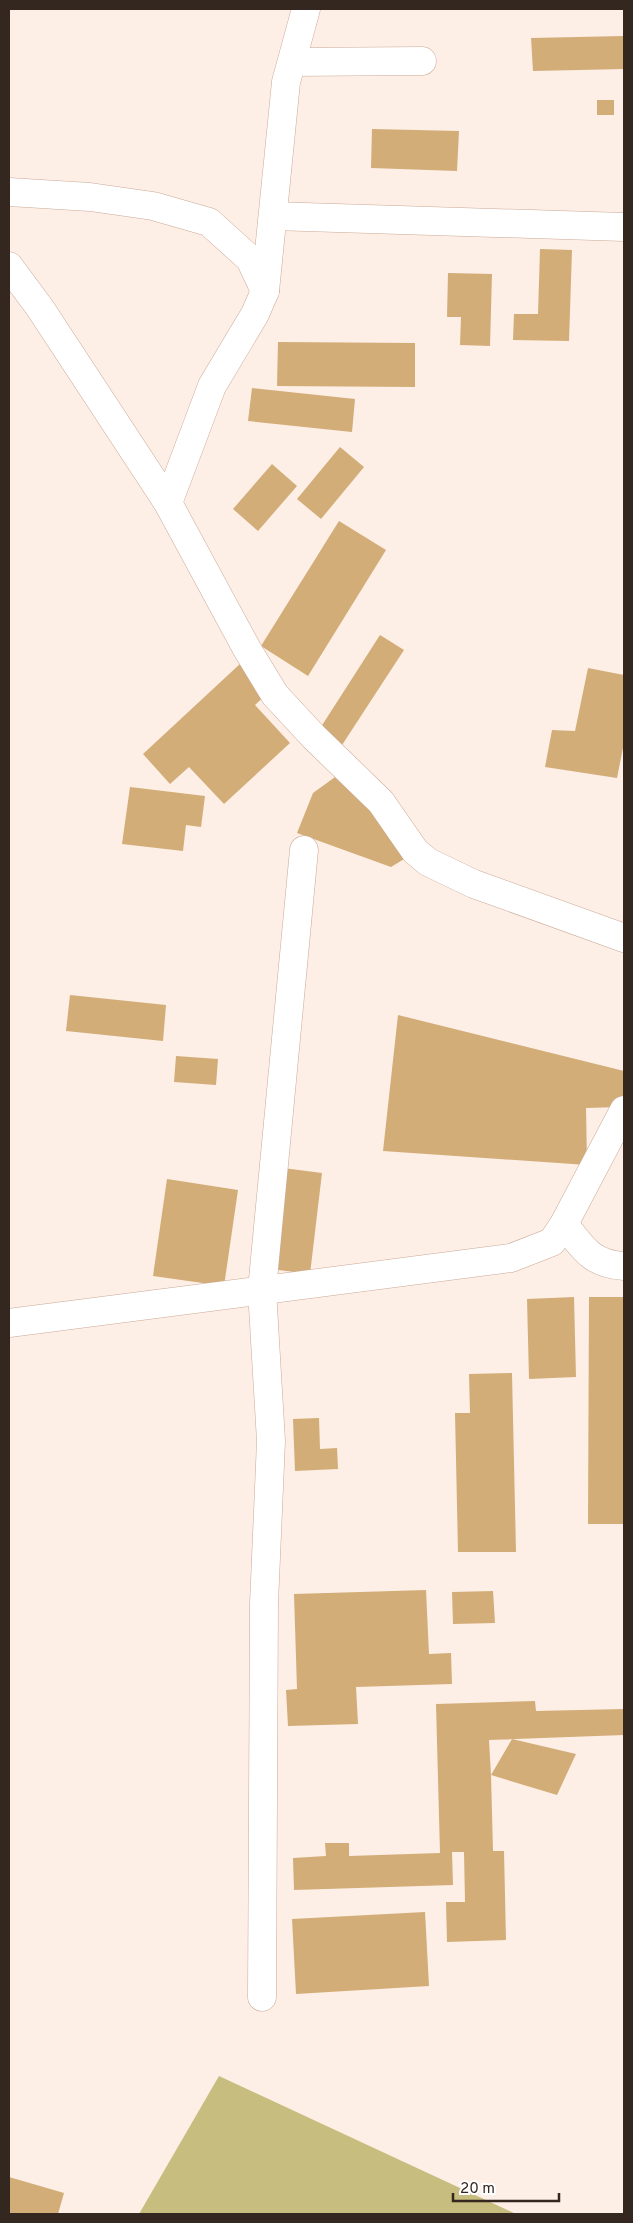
<svg xmlns="http://www.w3.org/2000/svg" width="633" height="2223" font-family="Overpass,sans-serif">
<style>
.forest{fill:#c7bd7e}
.building{fill:#d3ad77}
.lines{fill:none;stroke-linecap:round;stroke-linejoin:round}
.minor-casing{stroke:#cbaa97;stroke-width:29}
.minor{stroke:#fff;stroke-width:28}
</style>
<rect width="100%" height="100%" fill="#fdeee6"/>
<polygon class="forest" points="219,2076 516,2214 139,2214"/>
<g class="building">
<polygon points="624,36 624,69 533,71 531,38"/>
<rect x="597" y="100" width="17" height="15"/>
<polygon points="372,129 459,131 457,171 371,168"/>
<polygon points="540,249 572,250 569,341 513,340 514,314 538,314"/>
<polygon points="448,273 492,274 490,346 460,345 461,317 447,317"/>
<polygon points="278,342 415,343 415,387 277,386"/>
<polygon points="252,388 355,399 352,432 248,421"/>
<polygon points="340,447 364,467 321,519 297,499"/>
<polygon points="272,464 297,486 258,531 233,509"/>
<polygon points="339,521 386,550 308,676 261,646"/>
<polygon points="380,635 404,650 342,745 319,730"/>
<polygon points="241,663 269,692 255,705 290,743 224,804 189,767 170,784 143,754"/>
<polygon points="588,668 624,675 624,743 617,778 545,767 552,730 575,731"/>
<polygon points="342,772 409,856 391,867 297,833 313,793"/>
<polygon points="130,787 205,796 201,827 186,825 183,851 122,844"/>
<polygon points="70,995 166,1005 163,1041 66,1031"/>
<polygon points="398,1015 624,1071 624,1091 620,1107 586,1108 587,1165 383,1151"/>
<polygon points="176,1056 218,1059 216,1085 174,1082"/>
<polygon points="283,1168 322,1173 310,1274 271,1269"/>
<polygon points="167,1179 238,1190 224,1286 153,1276"/>
<polygon points="574,1297 576,1377 529,1379 527,1299"/>
<polygon points="589,1297 624,1297 624,1524 588,1524"/>
<polygon points="512,1373 516,1552 458,1552 455,1413 470,1413 469,1374"/>
<polygon points="319,1418 320,1449 337,1448 338,1469 295,1471 293,1419"/>
<polygon points="426,1590 429,1654 451,1653 452,1684 356,1687 358,1724 288,1726 286,1690 297,1689 294,1594"/>
<polygon points="493,1591 495,1623 453,1624 452,1592"/>
<polygon points="535,1701 536,1711 624,1709 624,1735 489,1740 491,1775 512,1739 576,1754 557,1795 491,1775 493,1851 504,1851 506,1940 447,1942 446,1902 465,1902 464,1852 452,1852 453,1885 294,1890 293,1858 326,1856 325,1843 349,1843 349,1856 440,1853 436,1704"/>
<polygon points="425,1912 429,1986 296,1994 292,1919"/>
<polygon points="9,2177 64,2193 58,2214 9,2214"/>
</g>
<g class="lines">
<g class="minor-casing">
<g id="minor">
<polyline points="292,62 422,61"/>
<polyline points="9,192 90,197 153,206 209,222 250,259 265,291"/>
<polyline points="273,216 624,227"/>
<polyline points="9,266 40,308 168,503 247,649 275,695 314,737 381,802 415,851 428,862 474,884 624,938"/>
<polyline points="168,503 212,386 255,314 265,291 286,82 306,9"/>
<path d="M564,1224C583,1248 591,1264 624,1266"/>
<polyline points="9,1323 511,1258 552,1242 564,1224 624,1110"/>
<polyline points="262,1997 264,1604 271,1441 262,1290 304,850"/>
</g>
</g>
<use href="#minor" class="minor"/>
</g>
<rect width="633" height="2223" fill="none" stroke="#34271f" stroke-width="20"/>
<path d="M453 2193v8h106v-8" fill="none" stroke="#34271f" stroke-width="2.5"/>
<text x="460" y="2193" font-size="15" fill="#34271f" stroke="#ffffff" stroke-width="4" paint-order="stroke">20 m</text>
</svg>
